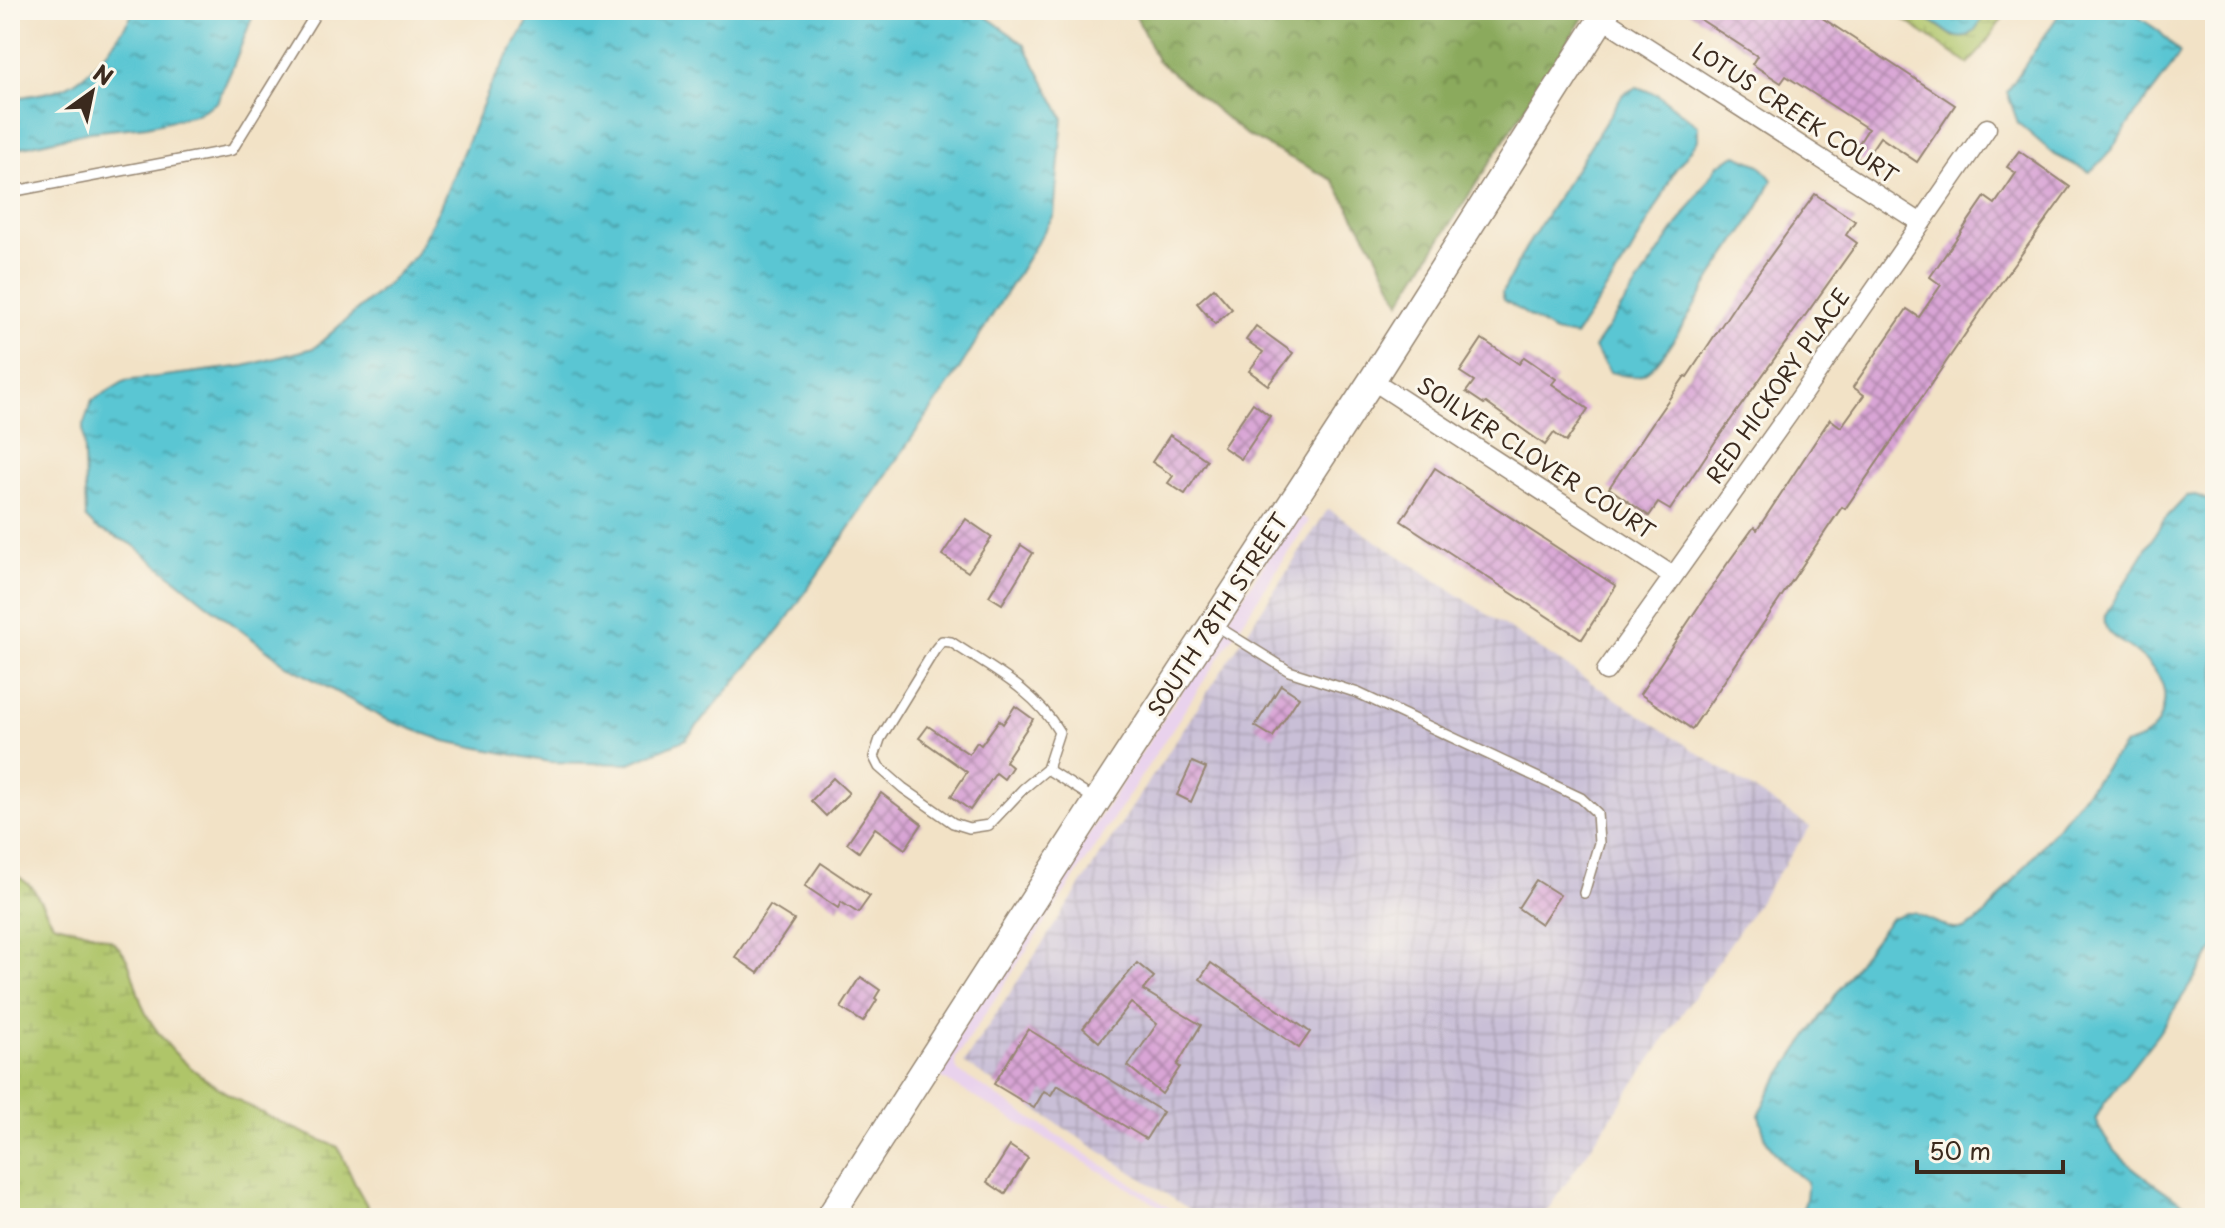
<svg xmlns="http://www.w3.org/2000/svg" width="2225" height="1228" font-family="'Playpen Sans',sans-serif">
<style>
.built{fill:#e9d2ed}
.industrial{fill:url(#industrial-grid)}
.forest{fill:url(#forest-crowns);stroke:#636a3e;stroke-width:2}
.wetland{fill:url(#wetland-marsh);stroke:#757844;stroke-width:2}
.water{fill:url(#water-ripples);stroke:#4a7878;stroke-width:2}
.building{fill:url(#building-cross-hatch)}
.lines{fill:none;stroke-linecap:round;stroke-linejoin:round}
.lane-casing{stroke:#968672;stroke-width:12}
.street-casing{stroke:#968672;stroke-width:21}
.secondary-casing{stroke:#968672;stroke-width:29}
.lane{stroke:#fff;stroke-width:9}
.street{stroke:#fff;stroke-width:18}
.secondary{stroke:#fff;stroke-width:26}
.labels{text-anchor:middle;stroke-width:6;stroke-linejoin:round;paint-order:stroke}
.street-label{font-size:22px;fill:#3b2a1e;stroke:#fbf7ec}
</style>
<defs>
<pattern id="industrial-grid" width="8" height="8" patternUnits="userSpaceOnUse" patternTransform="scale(2)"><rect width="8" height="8" fill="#c9bfd7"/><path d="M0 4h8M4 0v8" fill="none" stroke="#aea4b8"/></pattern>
<pattern id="forest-crowns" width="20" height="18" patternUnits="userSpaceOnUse" patternTransform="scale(2)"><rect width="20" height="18" fill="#8baa5d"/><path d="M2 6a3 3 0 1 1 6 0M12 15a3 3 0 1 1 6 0" fill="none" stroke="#738b4c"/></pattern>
<pattern id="wetland-marsh" width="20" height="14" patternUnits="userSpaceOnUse" patternTransform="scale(2)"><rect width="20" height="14" fill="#afc569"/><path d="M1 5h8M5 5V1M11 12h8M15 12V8" fill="none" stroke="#97a95b"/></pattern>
<pattern id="water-ripples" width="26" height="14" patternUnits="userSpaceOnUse" patternTransform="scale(2)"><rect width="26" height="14" fill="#5ac6d3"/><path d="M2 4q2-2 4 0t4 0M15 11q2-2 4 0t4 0" fill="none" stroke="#4ca1ab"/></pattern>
<pattern id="building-cross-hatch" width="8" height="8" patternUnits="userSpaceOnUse" patternTransform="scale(2)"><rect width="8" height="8" fill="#d9a5d6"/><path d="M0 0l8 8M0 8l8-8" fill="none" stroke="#b187ad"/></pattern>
</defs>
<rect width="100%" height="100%" fill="#fbf7ec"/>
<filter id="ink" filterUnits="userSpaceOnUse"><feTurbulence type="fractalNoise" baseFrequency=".0125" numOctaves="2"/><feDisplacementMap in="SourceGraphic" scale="16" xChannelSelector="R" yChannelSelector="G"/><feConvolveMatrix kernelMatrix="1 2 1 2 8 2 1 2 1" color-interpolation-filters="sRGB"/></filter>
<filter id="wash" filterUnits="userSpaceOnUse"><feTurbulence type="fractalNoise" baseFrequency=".006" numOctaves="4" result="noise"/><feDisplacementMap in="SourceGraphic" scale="32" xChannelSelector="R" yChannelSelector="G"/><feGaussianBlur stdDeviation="1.8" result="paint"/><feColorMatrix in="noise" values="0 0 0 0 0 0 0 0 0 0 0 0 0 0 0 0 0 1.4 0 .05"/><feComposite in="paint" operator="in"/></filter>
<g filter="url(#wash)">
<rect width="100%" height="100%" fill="#f2e2c6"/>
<polygon class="built" points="1297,513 1309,521 956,1058 955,1064 958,1071 1185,1218 1179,1218 934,1073"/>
<polygon class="industrial" points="1328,509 1810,827 1542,1218 1203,1218 964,1063"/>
<polygon class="forest" points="1133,10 1588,10 1400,302 1376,253 1333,180 1245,134 1157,60"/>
<g class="wetland">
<polygon points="1890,10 1908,10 1915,17 1931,21 1954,37 1969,36 1988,10 2008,10 1981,50 1968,64"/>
<path d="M10,870L32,887L53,923C66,927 102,934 112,941C136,959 133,993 148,1017C155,1029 165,1042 174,1052C213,1093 285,1126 338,1147L355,1184L374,1218H10Z"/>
</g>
<g class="water">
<path d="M135,10H255L231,71L217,102L195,115L147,126L89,132L10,150V99C28,95 51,94 67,86C95,73 119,37 135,10Z"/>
<polygon points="535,10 977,10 1024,44 1063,117 1054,215 958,371 780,629 686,739 628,764 549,762 445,741 385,719 287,665 204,602 132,544 96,528 86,518 83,426 92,401 125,381 245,366 314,348 386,285 415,256 440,207 490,87"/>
<path d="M1908,10H1988C1979,23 1971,45 1952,35C1944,31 1938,24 1930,21C1921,17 1916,17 1908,10Z"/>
<path d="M2062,10H2128L2159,31L2180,53C2166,77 2148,97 2132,119C2119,138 2108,159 2089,172L2055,155L2018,123L2007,92Z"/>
<polygon points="1637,87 1658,95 1698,126 1698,140 1673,173 1662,197 1630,254 1575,336 1554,332 1504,300 1502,293 1525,249 1623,94"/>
<path d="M1736,155L1760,165L1772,180C1757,215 1734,243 1713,275C1699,297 1665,361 1646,372C1634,380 1623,375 1610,372L1594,348L1718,165Z"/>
<path d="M2196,495L2215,504V947L2158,1034L2103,1105L2096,1118C2109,1164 2167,1187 2200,1218H2071L2052,1206L2026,1218H1797C1806,1206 1807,1197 1807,1182L1781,1161L1766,1140L1759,1115L1769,1092L1860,959L1891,918L1905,913H1914L1952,929H1964L1975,923L1988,912L2124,745C2142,740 2154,735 2161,715C2172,687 2156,668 2134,651C2120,639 2102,637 2105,615L2164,520L2187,496Z"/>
</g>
<g id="blocks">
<g class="building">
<polygon points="1686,10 1810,10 1955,105 1917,162 1880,137 1863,162 1852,154 1868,129 1786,76 1781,83 1752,64 1757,56"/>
<polygon points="2019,151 2070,187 1997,288 1845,509 1842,507 1692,729 1640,694 1727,564 1754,527 1757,530 1830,419 1841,427 1864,395 1853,387 1907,309 1919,317 1941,285 1930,277 1985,197 1995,204 2016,173 2007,167"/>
<polygon points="1815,194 1855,221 1846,235 1857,243 1715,442 1670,510 1658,503 1649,516 1609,488 1655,419 1685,376 1687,377 1737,302"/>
<polygon points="1214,288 1232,309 1215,324 1197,303"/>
<polygon points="1256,326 1293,353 1268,385 1249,371 1263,352 1246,340"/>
<polygon points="1482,339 1519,364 1524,357 1556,379 1552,384 1588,409 1566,442 1554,433 1545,445 1486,403 1484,404 1466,392 1474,381 1460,372"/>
<polygon points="1253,403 1270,416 1241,459 1223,447"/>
<polygon points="1170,435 1207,460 1185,494 1168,483 1173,476 1152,462"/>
<polygon points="1435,468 1616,586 1582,639 1401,521"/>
<polygon points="966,519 992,537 968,572 942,555"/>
<polygon points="1021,545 1033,553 1002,604 989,596"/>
<polygon points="1281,685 1299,697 1273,737 1255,726"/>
<polygon points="1015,706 1033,719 1005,761 1012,767 1004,779 996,773 970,810 951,796 967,772 919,738 928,726 969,754 977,742 981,745 999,720 1003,724"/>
<polygon points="1192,762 1206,768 1191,802 1177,795"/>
<polygon points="833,778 849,793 826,816 811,801"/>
<polygon points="881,793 922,824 905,849 875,828 859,852 847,843"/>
<polygon points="821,863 870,896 858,913 841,902 838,908 805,886"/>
<polygon points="1536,880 1560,895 1541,924 1518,908"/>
<polygon points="770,905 794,920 758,973 735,957"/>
<polygon points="1137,963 1154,977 1143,990 1201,1025 1177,1065 1180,1067 1162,1094 1128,1066 1157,1024 1131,1003 1099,1042 1083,1028"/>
<polygon points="1211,963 1310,1032 1299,1048 1200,979"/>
<polygon points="861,977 880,990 875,998 877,1000 863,1022 841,1008"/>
<polygon points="1028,1029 1163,1112 1146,1139 1057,1085 1051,1095 1044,1091 1034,1108 994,1084"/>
<polygon points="1010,1146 1028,1158 1005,1194 987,1182"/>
</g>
</g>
</g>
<g filter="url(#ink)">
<use href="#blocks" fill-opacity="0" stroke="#968672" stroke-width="2"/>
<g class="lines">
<g class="lane-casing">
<g id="lane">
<polyline points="10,192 232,150 318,10"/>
<polyline points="1215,625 1289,671 1358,693 1581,798 1597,813 1599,843 1584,893"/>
<path d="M942,641L951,642C990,668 1035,690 1059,732L1047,769L1023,789L989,825L969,828L953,823L903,788L879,767L874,757L880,739L934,651Z"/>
<polyline points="1047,769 1094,799"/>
</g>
</g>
<g class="street-casing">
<g id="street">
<polyline points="1602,18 1921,223"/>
<polyline points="1372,380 1673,576"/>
<polyline points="1606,671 1788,415 1987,128"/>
</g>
</g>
<g class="secondary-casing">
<polyline id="secondary" points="829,1218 1097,801 1372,380 1607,10"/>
</g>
<use href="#lane" class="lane"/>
<use href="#street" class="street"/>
<use href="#secondary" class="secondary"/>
</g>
</g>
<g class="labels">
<g class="street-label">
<text transform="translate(1795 113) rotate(33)" y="8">LOTUS CREEK COURT</text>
<text transform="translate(1778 386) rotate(-55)" y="8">RED HICKORY PLACE</text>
<text transform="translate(1536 458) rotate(33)" y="8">SOILVER CLOVER COURT</text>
<text transform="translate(1218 615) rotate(-57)" y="8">SOUTH 78TH STREET</text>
</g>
</g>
<rect width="2225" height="1228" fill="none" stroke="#fbf7ec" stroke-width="40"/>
<g transform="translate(92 92) rotate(33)" stroke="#fbf7ec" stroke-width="6" paint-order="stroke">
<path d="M0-6L14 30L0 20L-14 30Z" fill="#3b2a1e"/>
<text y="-12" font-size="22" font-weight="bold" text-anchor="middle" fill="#3b2a1e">N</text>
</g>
<path d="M1917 1160v12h146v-12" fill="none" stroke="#3b2a1e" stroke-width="4"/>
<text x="1929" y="1160" font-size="24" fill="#3b2a1e" stroke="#fbf7ec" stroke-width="6" paint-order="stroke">50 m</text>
</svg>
